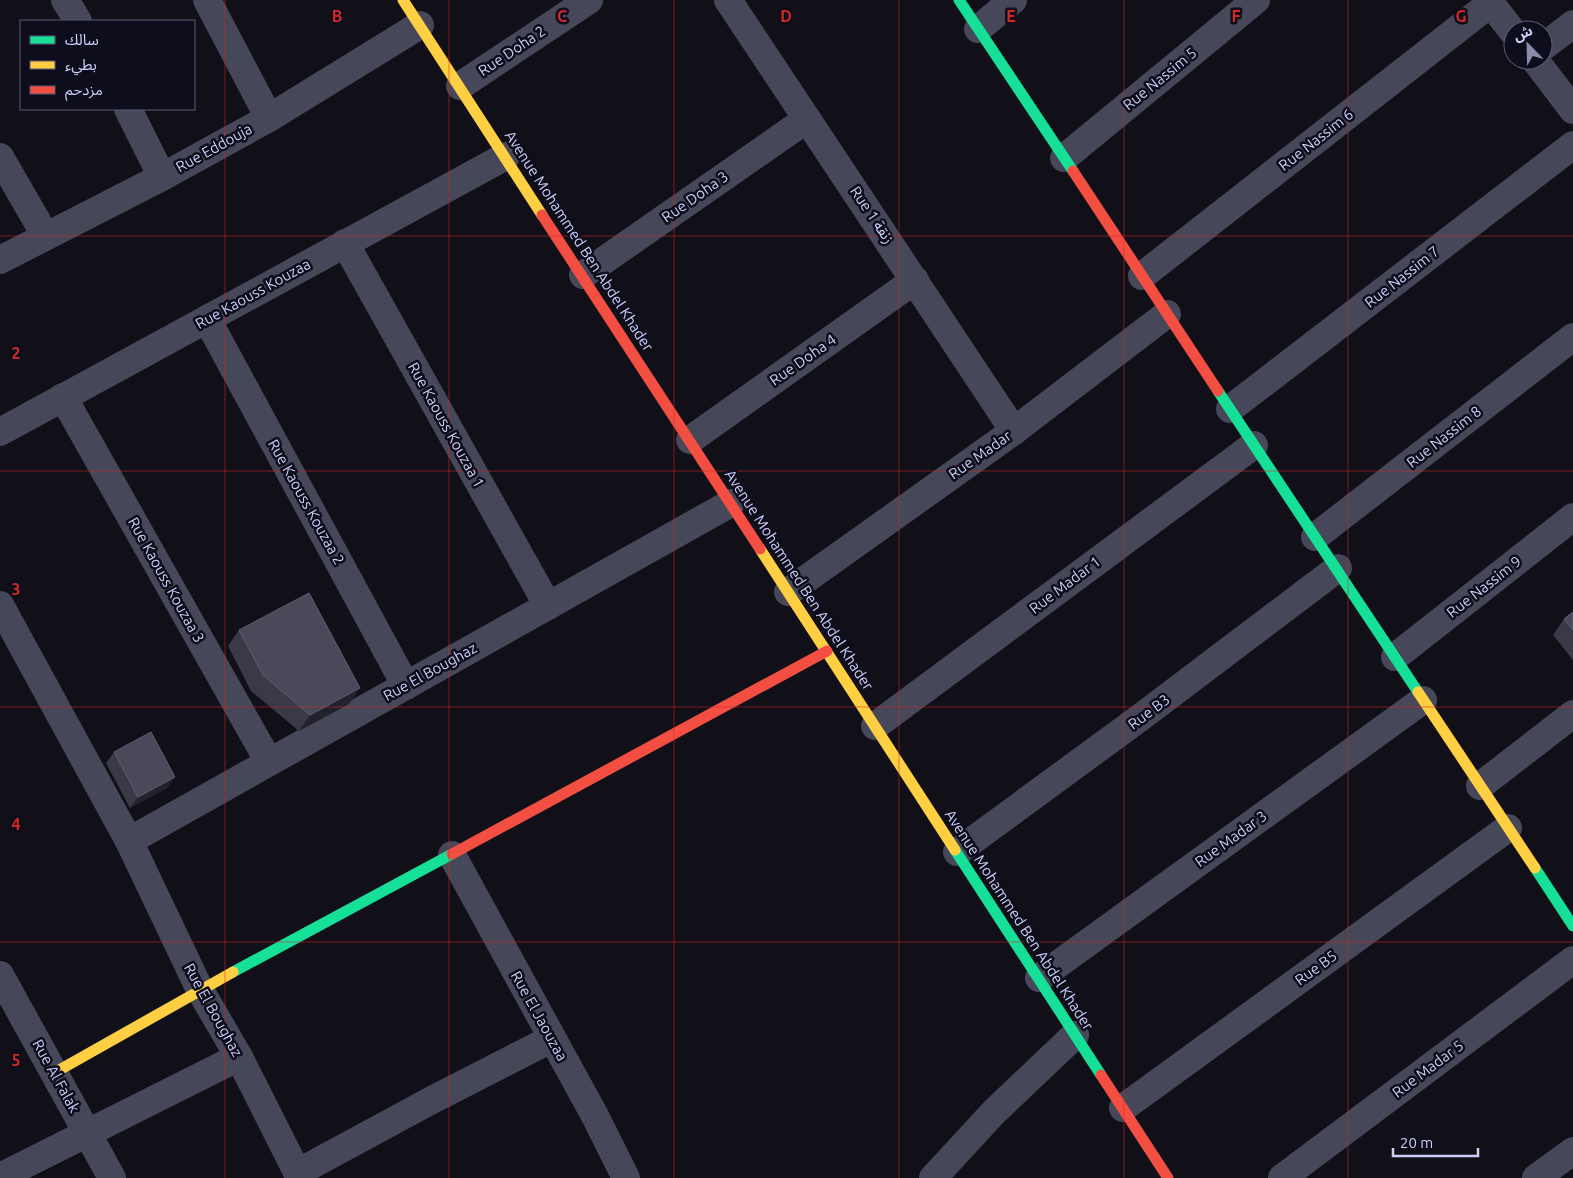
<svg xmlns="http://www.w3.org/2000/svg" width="1573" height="1178" font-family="Ubuntu,'Noto Sans Arabic',sans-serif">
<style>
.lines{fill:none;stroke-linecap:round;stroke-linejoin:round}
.street{stroke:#464758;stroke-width:28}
.fast{stroke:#16e098;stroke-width:11}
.slow{stroke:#ffcf43;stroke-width:11}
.jam{stroke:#f24e42;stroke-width:11}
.wall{fill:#3a3947}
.shaded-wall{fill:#23222c}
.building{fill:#4a495a;stroke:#5e5e73}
.grid{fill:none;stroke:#d62828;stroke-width:1;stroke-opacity:0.55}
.labels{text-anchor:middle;stroke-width:5;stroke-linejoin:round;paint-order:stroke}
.street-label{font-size:15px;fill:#cdcff9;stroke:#0e0d1b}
.grid-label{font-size:16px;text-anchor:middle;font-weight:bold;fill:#d62828;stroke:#0e0d1b;stroke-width:5;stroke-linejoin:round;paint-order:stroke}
</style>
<rect width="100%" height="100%" fill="#111018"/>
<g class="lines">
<g class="street">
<polyline points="65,0 78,21"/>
<polyline points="207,0 269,118"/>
<polyline points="728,0 1014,431"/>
<polyline points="1488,0 1513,32"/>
<polyline points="978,29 1013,0"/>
<polyline points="1543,47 1573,24"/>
<polyline points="1535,60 1573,110"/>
<polyline points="460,86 589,0"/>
<polyline points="128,109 162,177"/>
<polyline points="0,157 45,235"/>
<polyline points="1064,158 1256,0"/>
<polyline points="345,243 548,606"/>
<polyline points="0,260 162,177 269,118 420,25"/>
<polyline points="583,275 807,119"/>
<polyline points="1142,276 1491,3"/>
<polyline points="207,319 406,686"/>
<polyline points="63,397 269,762"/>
<polyline points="1230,409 1573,145"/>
<polyline points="0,432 506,156"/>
<polyline points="690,440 915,280"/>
<polyline points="1315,537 1573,337"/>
<polyline points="788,592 1014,431 1167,314"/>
<polyline points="0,605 129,841 200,990 239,1057 300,1178"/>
<polyline points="1395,657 1573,517"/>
<polyline points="875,726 1254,445"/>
<polyline points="1480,786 1573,714"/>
<polyline points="129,841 731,503"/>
<polyline points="957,852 1141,717 1338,568"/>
<polyline points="452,855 595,1116 626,1178"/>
<polyline points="0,975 112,1178"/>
<polyline points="1039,978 1423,700"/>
<polyline points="1123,1108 1508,828"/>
<polyline points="297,1173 430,1101 551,1039"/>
<polyline points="0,1177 239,1057"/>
<polyline points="933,1178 994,1112 1075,1035"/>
<polyline points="1282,1178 1573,960"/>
<polyline points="1536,1178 1573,1151"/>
</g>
<g class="fast">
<polyline points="959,0 1073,171"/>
<polyline points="1218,391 1418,692"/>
<polyline points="955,850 1101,1075"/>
<polyline points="1535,868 1573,926"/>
<polyline points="233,972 452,854"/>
</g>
<g class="slow">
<polyline points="403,0 542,215"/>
<polyline points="760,549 955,850"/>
<polyline points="1418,692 1535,868"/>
<polyline points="54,1073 233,972"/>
</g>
<g class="jam">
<polyline points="1073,171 1218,391"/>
<polyline points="542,215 760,549"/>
<polyline points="452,854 827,651"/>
<polyline points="1101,1075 1168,1178"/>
</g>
</g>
<g class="wall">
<polygon points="1573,612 1573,660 1553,635 1564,619"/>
<polygon points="239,630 349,704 299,731 251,691 228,646"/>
<polygon points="114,752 167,788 130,808 106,763"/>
</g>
<g class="shaded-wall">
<polygon points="360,688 349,704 299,731 310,715"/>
<polygon points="175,777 167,788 130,808 138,797"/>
</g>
<g class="building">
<polygon points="309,593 360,688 310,715 263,675 239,630"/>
<polygon points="1573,612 1573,630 1564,619"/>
<polygon points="151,732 175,777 138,797 114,752"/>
</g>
<path class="grid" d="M225,0V1178M449,0V1178M674,0V1178M899,0V1178M1124,0V1178M1348,0V1178M0,236H1573M0,471H1573M0,707H1573M0,942H1573"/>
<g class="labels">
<g class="street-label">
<text transform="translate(512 51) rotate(-34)" y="5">Rue Doha 2</text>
<text transform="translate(1160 79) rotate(-39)" y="5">Rue Nassim 5</text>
<text transform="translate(1316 140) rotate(-38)" y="5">Rue Nassim 6</text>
<text transform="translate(214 148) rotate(-29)" y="5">Rue Eddouja</text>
<text transform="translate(695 197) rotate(-35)" y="5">Rue Doha 3</text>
<text transform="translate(872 215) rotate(56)" y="5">Rue 1 زنقة</text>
<text transform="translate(579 241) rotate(57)" y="5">Avenue Mohammed Ben Abdel Khader</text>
<text transform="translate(1402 277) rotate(-38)" y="5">Rue Nassim 7</text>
<text transform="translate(253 294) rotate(-29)" y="5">Rue Kaouss Kouzaa</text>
<text transform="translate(803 360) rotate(-35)" y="5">Rue Doha 4</text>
<text transform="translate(446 425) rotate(61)" y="5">Rue Kaouss Kouzaa 1</text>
<text transform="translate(1444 437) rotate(-38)" y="5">Rue Nassim 8</text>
<text transform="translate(980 455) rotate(-35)" y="5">Rue Madar</text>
<text transform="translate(306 502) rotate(61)" y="5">Rue Kaouss Kouzaa 2</text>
<text transform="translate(166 580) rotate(61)" y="5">Rue Kaouss Kouzaa 3</text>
<text transform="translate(799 580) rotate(57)" y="5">Avenue Mohammed Ben Abdel Khader</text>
<text transform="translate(1065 585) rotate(-37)" y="5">Rue Madar 1</text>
<text transform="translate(1484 587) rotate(-38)" y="5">Rue Nassim 9</text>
<text transform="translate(430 672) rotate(-29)" y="5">Rue El Boughaz</text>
<text transform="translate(1149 712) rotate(-37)" y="5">Rue B3</text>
<text transform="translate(1231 839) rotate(-36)" y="5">Rue Madar 3</text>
<text transform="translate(1019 920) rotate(57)" y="5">Avenue Mohammed Ben Abdel Khader</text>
<text transform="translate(1316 968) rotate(-36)" y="5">Rue B5</text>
<text transform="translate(213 1010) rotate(61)" y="5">Rue El Boughaz</text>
<text transform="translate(539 1016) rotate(61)" y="5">Rue El Jaouzaa</text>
<text transform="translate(1428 1069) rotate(-37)" y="5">Rue Madar 5</text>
<text transform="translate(56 1076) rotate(61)" y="5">Rue Al Falak</text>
</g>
</g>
<g class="grid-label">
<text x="337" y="22">B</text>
<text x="562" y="22">C</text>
<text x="786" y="22">D</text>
<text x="1011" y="22">E</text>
<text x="1236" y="22">F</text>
<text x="1461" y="22">G</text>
<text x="16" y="359">2</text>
<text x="16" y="595">3</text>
<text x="16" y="830">4</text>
<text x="16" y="1066">5</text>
</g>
<rect x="20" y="20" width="175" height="90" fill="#0e0d1b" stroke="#5a5b74"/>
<rect x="30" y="36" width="25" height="8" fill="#16e098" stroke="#5a5b74"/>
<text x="65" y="45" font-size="15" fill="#cdcff9">سالك</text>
<rect x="30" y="61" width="25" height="8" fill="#ffcf43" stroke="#5a5b74"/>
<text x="65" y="70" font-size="15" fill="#cdcff9">بطيء</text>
<rect x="30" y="86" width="25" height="8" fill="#f24e42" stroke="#5a5b74"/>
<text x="65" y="95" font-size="15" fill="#cdcff9">مزدحم</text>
<g transform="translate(1528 45) rotate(337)"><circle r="24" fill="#0e0d1b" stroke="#5a5b74"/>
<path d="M0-4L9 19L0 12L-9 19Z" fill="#8b8caa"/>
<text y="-8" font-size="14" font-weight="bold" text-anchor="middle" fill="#cdcff9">ش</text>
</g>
<path d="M1393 1148v8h85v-8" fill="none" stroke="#cdcff9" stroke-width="2.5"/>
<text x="1400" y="1148" font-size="15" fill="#cdcff9" stroke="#0e0d1b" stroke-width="4" paint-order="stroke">20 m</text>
</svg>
